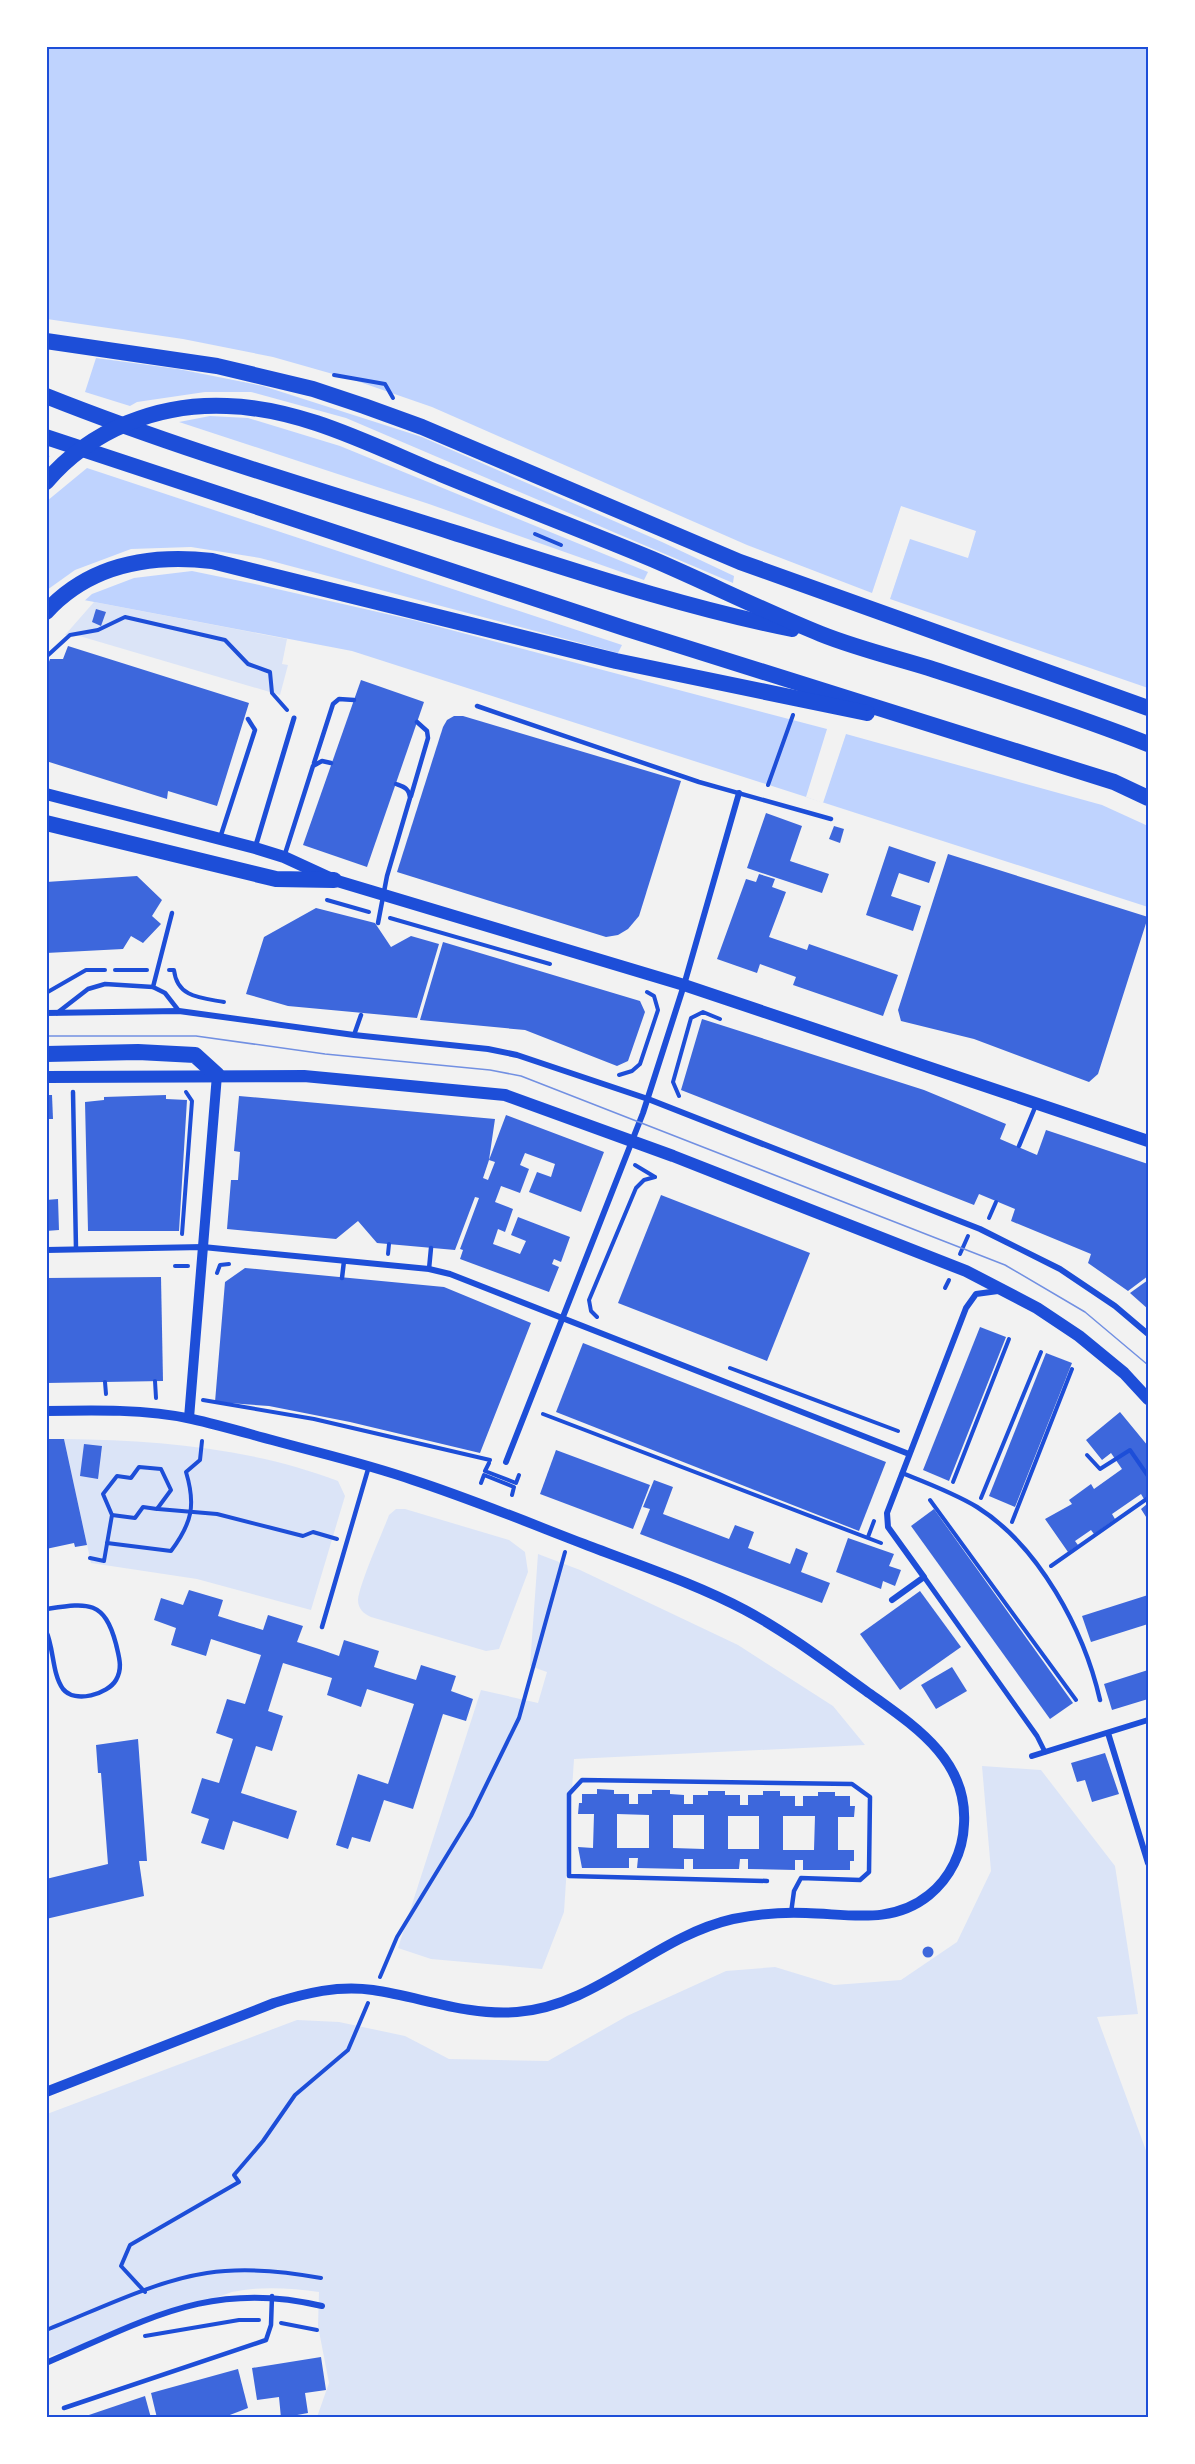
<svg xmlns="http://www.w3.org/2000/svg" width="1195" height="2464" font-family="Merriweather,serif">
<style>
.green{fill:#dbe4f7}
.water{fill:#bfd3fe}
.pier{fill:#f2f2f2;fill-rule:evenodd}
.building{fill:#3d67dc;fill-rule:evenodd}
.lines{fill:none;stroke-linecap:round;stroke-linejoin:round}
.path{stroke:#1d4ed8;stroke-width:4}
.service{stroke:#1d4ed8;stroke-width:4.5}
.pedestrian{stroke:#1d4ed8;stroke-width:5}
.minor{stroke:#1d4ed8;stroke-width:6}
.tertiary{stroke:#1d4ed8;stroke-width:10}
.secondary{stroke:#1d4ed8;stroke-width:12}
.motorway{stroke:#1d4ed8;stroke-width:16}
.tram{stroke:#7290e2;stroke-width:1.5}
.neatline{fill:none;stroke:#1d4ed8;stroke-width:2}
</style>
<rect width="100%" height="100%" fill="#f2f2f2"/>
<g class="green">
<polygon points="94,602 287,639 282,664 288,665 280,695 76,635 65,635"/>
<path d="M64,1439C156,1440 252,1448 338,1481L345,1496L311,1610L197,1579L91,1563Z"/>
<path d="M396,1509H405L509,1540L525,1552L528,1572L499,1649L486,1651L371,1617C364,1614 358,1609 358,1600C360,1582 382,1534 389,1515Z"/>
<polygon points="538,1554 580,1570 738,1645 833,1706 865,1745 574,1759 564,1912 542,1969 431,1959 398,1948 481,1690 538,1703 547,1672 530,1666"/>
<path d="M982,1766L1041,1770L1115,1866L1138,2014L1097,2017L1148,2156V2417H317L329,2383L318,2326L319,2292C291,2288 260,2286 232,2292L47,2357V2114L297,2020L339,2022L405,2036L449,2059L548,2061L627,2016L726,1971L775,1967L834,1985L901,1980L957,1942L991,1871Z"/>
</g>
<polygon class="water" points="46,47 1148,47 1148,907 352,651 47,593"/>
<path class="pier" d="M47,319L183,339L273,357L354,380L432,407L747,545L872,593L901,506L976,531L968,558L910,539L890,599L1148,688V826L1102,805L846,734L823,803L806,797L827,729L413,620L255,584L192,571L134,578L92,594L82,603L46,596L47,590L75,570L131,549L191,547L260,558L618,653L622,645L87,468L47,501V460L50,456L46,455ZM96,358L178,369L263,386L422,437L662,542L734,576L733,583L346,418L251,392H205L137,402L130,406L85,392ZM210,416L248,418L340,446L648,572L644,580L429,504L179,422Z"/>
<g class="building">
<polygon points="96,609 106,612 101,626 92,622"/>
<polygon points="68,646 249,703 217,806 168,791 167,799 46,761 46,670 50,659 63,659"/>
<polygon points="361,680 424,702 367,867 303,845"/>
<polygon points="454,716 463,716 681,781 639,916 628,929 618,935 606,937 397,872 443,727 447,720"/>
<polygon points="766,813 802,826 790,861 829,874 822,893 747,868"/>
<polygon points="834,826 844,829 840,843 829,839"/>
<polygon points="889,846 936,862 929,883 899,873 891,896 921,906 913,931 866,915"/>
<polygon points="948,854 1148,917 1098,1074 1089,1082 974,1039 901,1021 898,1010"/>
<polygon points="759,874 775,879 772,887 786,892 769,937 807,950 809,944 898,975 883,1016 793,985 796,977 760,964 757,973 717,959 746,879 756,882"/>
<polygon points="137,876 162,900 152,916 161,924 143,943 131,936 123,949 46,953 46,882"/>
<polygon points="316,908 375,923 391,947 411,936 439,944 417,1018 288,1006 246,994 264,937"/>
<polygon points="443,942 640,1001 645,1012 628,1061 617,1066 525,1030 420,1020"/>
<polygon points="702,1019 924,1090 1006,1124 1000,1139 1037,1155 1046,1130 1148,1164 1148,1276 1128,1291 1088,1263 1091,1254 1011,1221 1015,1209 979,1194 974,1205 681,1090"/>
<polygon points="46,1095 52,1095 53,1119 46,1119"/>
<polygon points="166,1095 166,1099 187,1100 179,1231 88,1231 85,1102 104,1100 104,1097"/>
<polygon points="239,1096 495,1119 489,1160 483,1178 488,1180 495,1162 489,1160 506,1115 604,1152 581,1212 529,1192 537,1172 551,1177 555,1164 525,1153 520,1165 529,1169 520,1193 501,1186 495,1202 513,1209 505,1232 498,1229 493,1244 520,1254 526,1241 511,1235 518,1217 570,1237 561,1262 554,1259 552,1264 559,1267 549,1292 460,1259 463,1250 460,1249 479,1198 475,1197 455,1250 377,1243 358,1221 336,1239 227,1229 231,1180 238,1180 240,1152 234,1151"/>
<polygon points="661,1195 810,1253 767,1361 618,1303"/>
<polygon points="58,1199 59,1230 46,1231 46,1200"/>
<polygon points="245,1268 444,1287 531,1323 480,1453 350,1422 269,1406 215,1402 225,1282"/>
<polygon points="161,1277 163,1381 46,1383 46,1278"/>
<polygon points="1148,1280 1148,1309 1130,1293"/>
<polygon points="980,1327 1006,1337 949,1481 923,1470"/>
<polygon points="583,1343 886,1462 859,1531 556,1412"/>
<polygon points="1046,1353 1072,1363 1015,1507 989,1496"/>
<polygon points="1120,1412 1148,1446 1148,1520 1141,1509 1147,1504 1141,1494 1112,1514 1115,1519 1094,1534 1091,1530 1075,1541 1078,1545 1068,1552 1045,1519 1072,1504 1069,1500 1091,1484 1094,1489 1122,1469 1111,1453 1102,1460 1086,1440"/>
<polygon points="46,1439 64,1439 87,1545 75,1547 74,1543 46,1549"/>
<polygon points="84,1444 102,1446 98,1479 80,1476"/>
<polygon points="556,1450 650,1485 633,1529 540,1494"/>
<polygon points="654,1480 673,1487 663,1514 729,1539 735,1525 754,1532 748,1548 790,1564 796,1548 808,1553 801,1572 830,1583 822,1603 640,1534 650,1509 643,1507"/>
<polygon points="934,1509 1073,1703 1050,1719 911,1526"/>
<polygon points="848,1538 894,1554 889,1566 901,1570 895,1586 883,1581 881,1589 836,1572"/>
<polygon points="189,1590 223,1600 218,1616 240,1623 263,1630 268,1615 303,1626 297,1642 319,1649 339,1656 344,1640 379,1651 374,1667 396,1674 416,1680 421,1665 456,1676 451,1691 473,1699 466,1721 443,1714 413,1809 384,1800 370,1842 352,1837 348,1849 336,1845 358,1774 388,1784 414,1704 367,1689 361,1707 327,1695 332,1678 283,1663 268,1711 283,1716 272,1751 256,1746 241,1793 297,1811 288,1839 233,1821 224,1850 201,1843 209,1819 191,1813 202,1778 219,1783 233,1739 216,1733 227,1699 245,1704 261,1655 211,1639 206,1656 171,1645 176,1628 154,1620 161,1598 183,1605"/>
<polygon points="920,1591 961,1647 900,1690 860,1634"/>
<polygon points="1148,1595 1148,1624 1091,1642 1082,1616"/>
<polygon points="952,1667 967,1691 936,1709 921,1685"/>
<polygon points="1148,1670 1148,1699 1112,1710 1104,1684"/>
<polygon points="138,1739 147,1861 139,1861 144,1896 46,1919 46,1879 108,1864 101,1773 98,1773 96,1745"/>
<polygon points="1105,1753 1119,1794 1092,1802 1085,1780 1077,1782 1071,1763"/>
<path d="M597,1789L614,1790V1794H629V1804H638V1794H652V1790H670V1794L684,1795V1804H693V1795H708V1791H725V1795H740V1805H748V1795H763V1791H780V1796H795V1806H803V1796H818V1792H835V1796H850V1806H855L854,1817H838V1850H854V1861H850V1870H803V1860H795V1870L748,1869V1859H740L739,1869H693V1859H684V1869L637,1868L638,1858H629V1868H582L578,1847L593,1848L594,1814H578L579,1803H582V1794H597ZM617,1814L649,1815V1848H617ZM673,1815H704V1849L673,1848ZM728,1816H759V1849H728ZM783,1816H815L814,1850H783Z"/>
<circle cx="928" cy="1952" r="5.5"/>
<polygon points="321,2357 326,2390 305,2393 308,2413 281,2418 279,2397 257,2400 252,2368"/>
<polygon points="238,2369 248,2408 222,2418 157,2418 151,2393"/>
<polygon points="145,2396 151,2418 83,2418 83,2417"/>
</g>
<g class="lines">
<g class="path">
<polyline points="334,375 385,384 393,398"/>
<polyline points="535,534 561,545"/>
<polyline points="46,657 70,635 98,630 125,617 225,640 248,664 270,672 272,693 287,710"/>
<polyline points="768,785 793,715"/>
<polyline points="327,900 369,912"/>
<polyline points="390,918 550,964"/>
<polyline points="115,970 147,970"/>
<path d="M169,970H174C177,998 202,998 224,1002"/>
<polyline points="46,993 86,970 105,970"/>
<polyline points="619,1075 632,1071 640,1064 658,1010 654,996 647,992"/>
<polyline points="679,1096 673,1082 691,1018 703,1012 720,1019"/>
<polyline points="635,1165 655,1177"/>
<polyline points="989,1218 996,1202"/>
<polyline points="182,1234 192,1101 186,1092"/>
<polyline points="388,1254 389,1244"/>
<polyline points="960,1254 968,1236"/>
<polyline points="175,1266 188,1266"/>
<polyline points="217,1273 220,1265 229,1264"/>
<polyline points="945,1288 949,1280"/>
<polyline points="597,1317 591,1311 589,1300 636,1188 644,1180 655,1177"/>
<polyline points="730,1368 898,1431"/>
<polyline points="155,1381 156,1398"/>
<polyline points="105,1382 106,1394"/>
<polyline points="203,1400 314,1419 490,1460"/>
<polyline points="543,1414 881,1543"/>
<polyline points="1087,1455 1100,1469 1130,1450 1148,1476"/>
<polyline points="489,1463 485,1471 516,1483 519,1475"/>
<polygon points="139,1467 161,1469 171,1490 157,1509 143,1507 135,1518 112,1515 103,1494 117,1476 131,1478"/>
<polyline points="953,1482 1009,1339"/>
<polyline points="481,1483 484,1475 514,1487 512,1495"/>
<polyline points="981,1498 1041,1352"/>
<polyline points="930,1500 1076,1700"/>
<polyline points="158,1509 217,1514 303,1536 313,1532 337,1539"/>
<polyline points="1012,1522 1072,1369"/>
<polyline points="868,1537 874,1521"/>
<path d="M107,1543L171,1551C192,1523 196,1505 186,1472L200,1460L202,1441"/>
<polyline points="90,1558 104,1561 112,1515"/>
<polyline points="1051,1566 1148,1498"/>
<polyline points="380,1977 397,1937 471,1816 519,1718 565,1552"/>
<polyline points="145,2292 121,2266 130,2245 239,2182 234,2175 263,2141 295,2095 348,2050 368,2003"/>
<polyline points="281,2323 317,2330"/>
<path d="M46,2330C97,2310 154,2281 207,2273C245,2267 283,2271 321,2278"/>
<polyline points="145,2336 239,2320 259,2320"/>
</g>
<g class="service">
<polyline points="477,706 699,782 831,819"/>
<polyline points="314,763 333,704 339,699 354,700"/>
<polyline points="411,796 428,738 427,731 417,722"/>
<polyline points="220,838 255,730 248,719"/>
<polyline points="284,857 313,766 322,761 331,763"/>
<path d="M378,923L387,876L410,798C409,788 404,787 396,784"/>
<polyline points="153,987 172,913"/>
<polyline points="57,1013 88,989 105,984 153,987 165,993 179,1011"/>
<polyline points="354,1035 361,1015"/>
<polyline points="73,1092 76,1249"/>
<polyline points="1019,1146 1036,1105"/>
<polyline points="429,1269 431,1248"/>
<polyline points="342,1278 344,1261"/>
<path d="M902,1473C927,1483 954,1493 977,1507C1039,1546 1084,1630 1100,1700"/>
<path d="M46,1609C87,1603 104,1599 116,1644C119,1657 123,1668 116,1680C108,1694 75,1704 63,1689C52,1674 54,1648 46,1631"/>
<polyline points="322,1627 369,1466"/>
<polyline points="767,1881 569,1876 569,1794 582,1780 852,1784 870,1797 869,1872 860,1880 801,1878 794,1891 791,1913"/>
<polyline points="64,2408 266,2340 271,2325 272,2296"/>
</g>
<g class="pedestrian">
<polyline points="255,848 294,718"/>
<polyline points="924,1577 1037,1736 1045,1752"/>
</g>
<g class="minor">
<polyline points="46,1013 179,1011 354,1035 488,1049 517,1055 648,1099 980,1229 1060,1269 1115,1306 1148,1334"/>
<polyline points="46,1250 203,1247 429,1269 450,1274 909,1454"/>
<polyline points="506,1462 643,1113 684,985 739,793"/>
<polyline points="892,1600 924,1577 888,1527 887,1513 966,1308 976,1294 998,1291"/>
<polyline points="1108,1733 1148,1863"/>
<polyline points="1032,1756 1148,1720"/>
<path d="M46,2363C145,2321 211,2279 322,2306"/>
</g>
<g class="tertiary">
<path d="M46,1411C94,1410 146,1409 192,1419C219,1425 246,1433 272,1440C319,1453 367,1464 413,1480C471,1499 527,1522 584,1544C638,1565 694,1583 745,1610C788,1633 827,1663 866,1691C913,1725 968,1759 964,1824C963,1852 950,1878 929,1895C892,1925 849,1914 806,1913C782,1912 757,1914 733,1919C654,1937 597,2006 517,2012C467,2016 421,1997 373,1990C338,1985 306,1993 274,2003L46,2092"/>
<polyline points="189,1418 217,1075"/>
</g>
<g class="secondary">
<polyline points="46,794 255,848 284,857 334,880 684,985 1148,1141"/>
<polyline points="46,1077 304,1076 505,1095 673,1156 966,1271 1037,1308 1079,1336 1124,1373 1148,1399"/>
</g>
<g class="motorway">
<polyline points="46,341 217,366 313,389 364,406 422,427 740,562 1148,708"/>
<path d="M46,396C179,449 316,489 452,532C564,567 677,606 792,629"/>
<polyline points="46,437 627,629 1114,782 1148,798"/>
<path d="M46,482C91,429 159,403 227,406C302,408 373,446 441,474C511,503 582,530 652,559C708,583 764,611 821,634C856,648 893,657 929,668C1002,692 1077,716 1148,744"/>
<path d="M46,612C90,564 150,554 212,561L616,661L867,713"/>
<polyline points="46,823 276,879 334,880"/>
<polyline points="46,1054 138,1052 195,1055 217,1075"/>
</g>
<polyline class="tram" points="46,1036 196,1036 325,1054 490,1070 521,1076 1005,1265 1085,1312 1148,1365"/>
</g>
<rect width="1195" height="2464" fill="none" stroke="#ffffff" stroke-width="96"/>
<rect x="48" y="48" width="1099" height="2368" class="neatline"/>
</svg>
